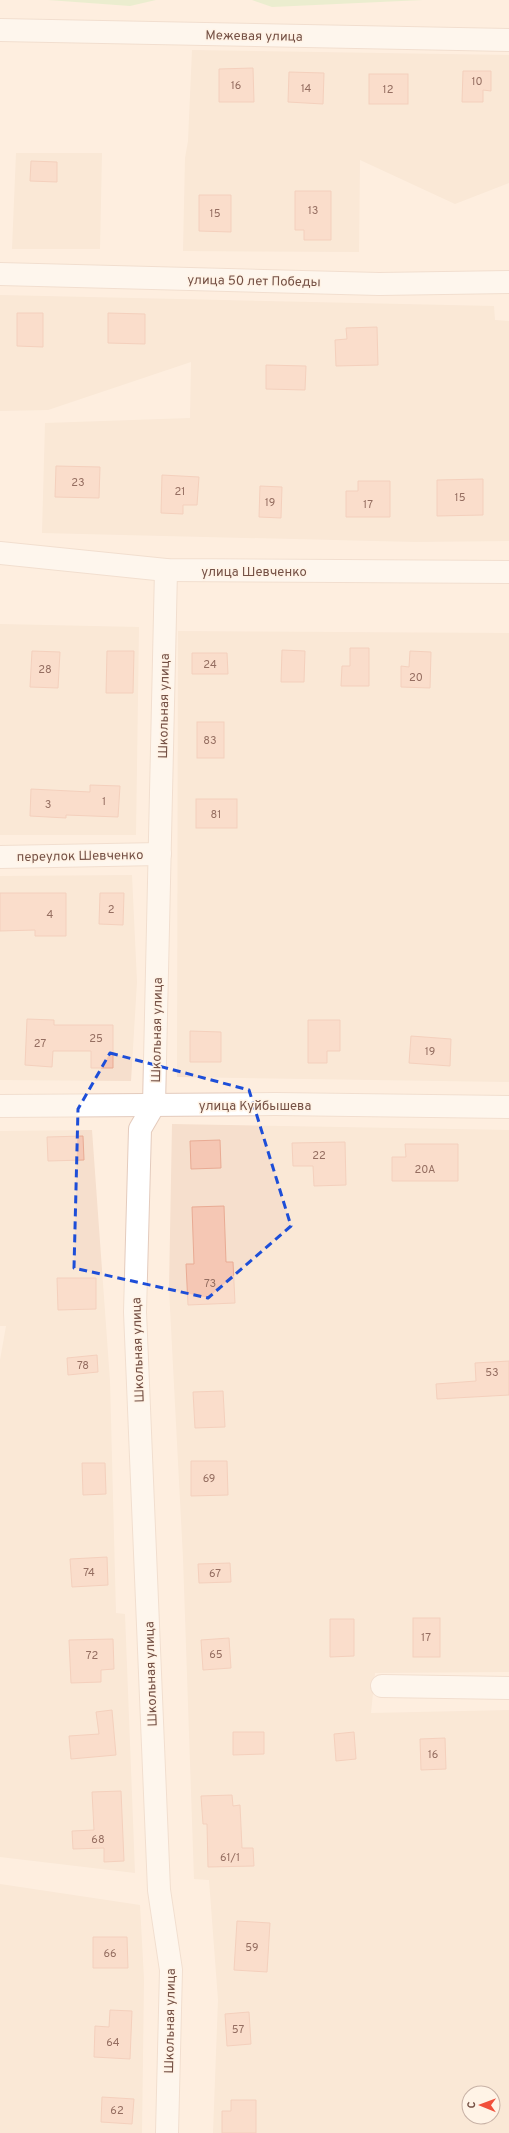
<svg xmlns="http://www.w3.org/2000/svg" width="509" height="2133" font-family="Overpass,sans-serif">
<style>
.residential{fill:#f6dfcd;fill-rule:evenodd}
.green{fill:#d5ecbd}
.building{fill:#f5c7b4;stroke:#e9ab94}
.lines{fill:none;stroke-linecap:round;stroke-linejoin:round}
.minor-casing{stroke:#e4cbbd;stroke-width:24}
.minor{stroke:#fff;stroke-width:22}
.marked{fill:none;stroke:#1d4ed8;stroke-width:3;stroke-dasharray:8 5;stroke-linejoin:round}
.labels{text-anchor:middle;stroke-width:3;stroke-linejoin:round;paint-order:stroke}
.number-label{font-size:11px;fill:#956e61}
.street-label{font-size:13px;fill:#755145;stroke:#fff3e6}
</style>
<rect width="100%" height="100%" fill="#feeedf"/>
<g class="residential">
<polygon points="192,50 509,55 509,183 455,204 360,160 359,252 183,251 185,158 188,141"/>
<polygon points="16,153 102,153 100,249 12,249"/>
<polygon points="0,295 494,306 495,320 509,321 509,541 416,542 42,533 45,423 190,418 191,362 48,410 0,411"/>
<polygon points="0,624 139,627 136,835 0,835"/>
<polygon points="178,631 509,633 509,1082 177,1077"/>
<polygon points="132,875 137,982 131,1081 0,1080 0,876"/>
<path d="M172,1124L509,1130V1672L375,1673L371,1713L509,1710V2133H213L218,2000L209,1880L194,1879L183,1558L169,1289ZM469,2093H493V2117H469Z"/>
<polygon points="92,1130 110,1381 116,1613 125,1614 135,1873 0,1857 0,1360 6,1326 0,1326 0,1131"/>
<polygon points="0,1884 140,1905 144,1979 142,2133 0,2133"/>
</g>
<g class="green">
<polygon points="48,0 156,0 130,6"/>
<polygon points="252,0 423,0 272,7"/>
</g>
<g class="building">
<polygon points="253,68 254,102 219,102 219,69"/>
<polygon points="463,71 491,71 491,91 483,90 483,102 462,102"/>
<polygon points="289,72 324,73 323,104 288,102"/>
<rect x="369" y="74" width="39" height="30"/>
<polygon points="31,161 57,162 57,182 30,181"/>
<polygon points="295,191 331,191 331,240 304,240 304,230 295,230"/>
<polygon points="199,195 231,195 231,232 199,231"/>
<polygon points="17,313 43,313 43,347 17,346"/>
<polygon points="108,313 145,314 145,344 108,343"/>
<polygon points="377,327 378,365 336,366 335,340 347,339 346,328"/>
<polygon points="266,365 306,366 305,390 266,389"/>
<polygon points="56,466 100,467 99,498 55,497"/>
<polygon points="162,475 199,477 197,505 183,505 183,514 161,513"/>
<polygon points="483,479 483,515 437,516 437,480"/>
<polygon points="358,481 390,481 390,517 346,517 346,491 358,491"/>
<polygon points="260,486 282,487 281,518 259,517"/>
<polygon points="350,648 369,648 369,686 341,686 342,666 350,666"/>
<polygon points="282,650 305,651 304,682 281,682"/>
<polygon points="32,651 60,652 58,688 30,687"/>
<polygon points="107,651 134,651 133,693 106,693"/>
<polygon points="410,651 431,652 430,688 401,687 401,666 409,667"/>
<polygon points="192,653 227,653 228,674 192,674"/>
<rect x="197" y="722" width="27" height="36"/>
<polygon points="90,785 120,786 118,817 66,815 66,818 30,816 31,789 90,792"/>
<rect x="196" y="799" width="41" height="29"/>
<polygon points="0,893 66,893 66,936 35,936 35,930 0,931"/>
<polygon points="100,893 124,893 123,925 99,924"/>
<polygon points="27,1019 54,1020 54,1025 113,1025 113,1068 91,1068 91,1051 53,1051 52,1067 25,1065"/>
<polygon points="308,1020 340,1020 340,1051 327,1051 327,1063 308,1063"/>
<polygon points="190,1031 221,1032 221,1062 190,1062"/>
<polygon points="411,1036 451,1039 450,1066 409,1063"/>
<polygon points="83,1136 84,1160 48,1161 47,1137"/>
<polygon points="220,1140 221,1168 191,1169 190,1141"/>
<polygon points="345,1142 346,1185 314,1186 313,1166 293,1166 292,1143"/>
<polygon points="405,1144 458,1144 458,1181 392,1181 392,1157 406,1157"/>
<polygon points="224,1206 226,1262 233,1262 235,1303 188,1305 186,1264 194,1264 192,1207"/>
<polygon points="57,1278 96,1278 96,1309 58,1310"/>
<polygon points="97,1355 98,1372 68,1375 67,1358"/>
<polygon points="509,1361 509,1395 437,1399 436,1384 476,1381 475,1363"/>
<polygon points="223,1391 225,1427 195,1428 193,1392"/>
<polygon points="191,1461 227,1461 228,1495 191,1496"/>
<polygon points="82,1463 105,1463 106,1494 83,1495"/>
<polygon points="107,1557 108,1585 72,1587 70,1559"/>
<polygon points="230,1563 231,1582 199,1583 198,1564"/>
<rect x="413" y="1618" width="27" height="39"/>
<polygon points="330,1619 354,1619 354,1656 330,1657"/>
<polygon points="229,1638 231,1668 203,1670 201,1640"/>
<polygon points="113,1639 114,1669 101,1670 101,1682 71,1683 69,1640"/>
<polygon points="112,1710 116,1755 71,1759 69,1736 99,1734 96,1712"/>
<polygon points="233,1732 264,1732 264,1754 233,1755"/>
<polygon points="354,1732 356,1759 336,1761 334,1734"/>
<polygon points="445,1738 446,1769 421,1770 420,1739"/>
<polygon points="121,1791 124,1861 104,1862 104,1848 73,1849 72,1831 94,1830 92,1792"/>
<polygon points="232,1795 233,1806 240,1805 242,1848 253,1848 254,1866 208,1867 207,1824 203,1824 201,1796"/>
<polygon points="237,1921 270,1923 267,1972 234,1970"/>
<polygon points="93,1937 127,1937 128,1968 93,1968"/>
<polygon points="110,2010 132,2011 130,2059 94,2057 95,2026 109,2027"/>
<polygon points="249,2012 251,2044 227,2046 225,2014"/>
<polygon points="102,2097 134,2099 132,2124 101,2122"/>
<polygon points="231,2100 256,2100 256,2133 222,2133 222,2111 231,2111"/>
</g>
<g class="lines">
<g class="minor-casing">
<g id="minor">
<polyline points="0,30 509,40"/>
<polyline points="0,274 379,284 509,282"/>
<polyline points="0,553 166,570 509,572"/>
<polyline points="166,570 154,1105 140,1129 135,1312 159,1890 171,1970 167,2133"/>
<polyline points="0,857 160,854"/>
<polyline points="0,1106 275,1104 509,1107"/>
<polyline points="382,1686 509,1688"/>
</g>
</g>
<use href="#minor" class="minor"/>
</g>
<path d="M0 0H509V2133H0ZM110,1053L249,1090L291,1226L208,1298L74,1268L78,1109Z" fill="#feeedf" fill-opacity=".55" fill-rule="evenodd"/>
<path class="marked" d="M110,1053L249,1090L291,1226L208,1298L74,1268L78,1109Z"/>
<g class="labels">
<g class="number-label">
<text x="477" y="85">10</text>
<text x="236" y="89">16</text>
<text x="306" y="92">14</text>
<text x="388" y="93">12</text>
<text x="313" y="214">13</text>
<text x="215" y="217">15</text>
<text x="78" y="486">23</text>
<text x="180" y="495">21</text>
<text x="460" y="501">15</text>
<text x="270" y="506">19</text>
<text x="368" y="508">17</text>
<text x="210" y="668">24</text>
<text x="45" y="673">28</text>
<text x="416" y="681">20</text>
<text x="210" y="744">83</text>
<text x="104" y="805">1</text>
<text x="48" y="808">3</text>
<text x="216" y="818">81</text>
<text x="111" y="913">2</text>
<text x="50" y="918">4</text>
<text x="96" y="1042">25</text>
<text x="40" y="1047">27</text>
<text x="430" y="1055">19</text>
<text x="319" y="1159">22</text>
<text x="425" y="1173">20А</text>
<text x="210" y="1287">73</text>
<text x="83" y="1369">78</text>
<text x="492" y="1376">53</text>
<text x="209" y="1482">69</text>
<text x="89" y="1576">74</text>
<text x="215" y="1577">67</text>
<text x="426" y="1641">17</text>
<text x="216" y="1658">65</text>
<text x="92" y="1659">72</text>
<text x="433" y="1758">16</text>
<text x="98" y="1843">68</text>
<text x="230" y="1861">61/1</text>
<text x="252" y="1951">59</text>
<text x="110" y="1957">66</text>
<text x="238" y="2033">57</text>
<text x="113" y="2046">64</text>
<text x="117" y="2114">62</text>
</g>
<g class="street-label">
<text transform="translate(254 35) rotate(1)" y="5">Межевая улица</text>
<text transform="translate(254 280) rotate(1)" y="5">улица 50 лет Победы</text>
<text x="254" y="576">улица Шевченко</text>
<text transform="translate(163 706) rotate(-89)" y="5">Школьная улица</text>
<text transform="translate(80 855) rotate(-1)" y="5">переулок Шевченко</text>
<text transform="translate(156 1030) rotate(-89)" y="5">Школьная улица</text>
<text x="255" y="1110">улица Куйбышева</text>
<text transform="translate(137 1350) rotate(-92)" y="5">Школьная улица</text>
<text transform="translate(150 1674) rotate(-92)" y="5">Школьная улица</text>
<text transform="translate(169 2021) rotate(-89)" y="5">Школьная улица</text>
</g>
</g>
<g transform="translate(481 2105) rotate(271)"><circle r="19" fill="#fff3e6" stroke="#c8b2a6"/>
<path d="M0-3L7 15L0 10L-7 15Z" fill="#f14f3a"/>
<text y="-6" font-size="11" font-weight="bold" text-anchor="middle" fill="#755145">С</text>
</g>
</svg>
